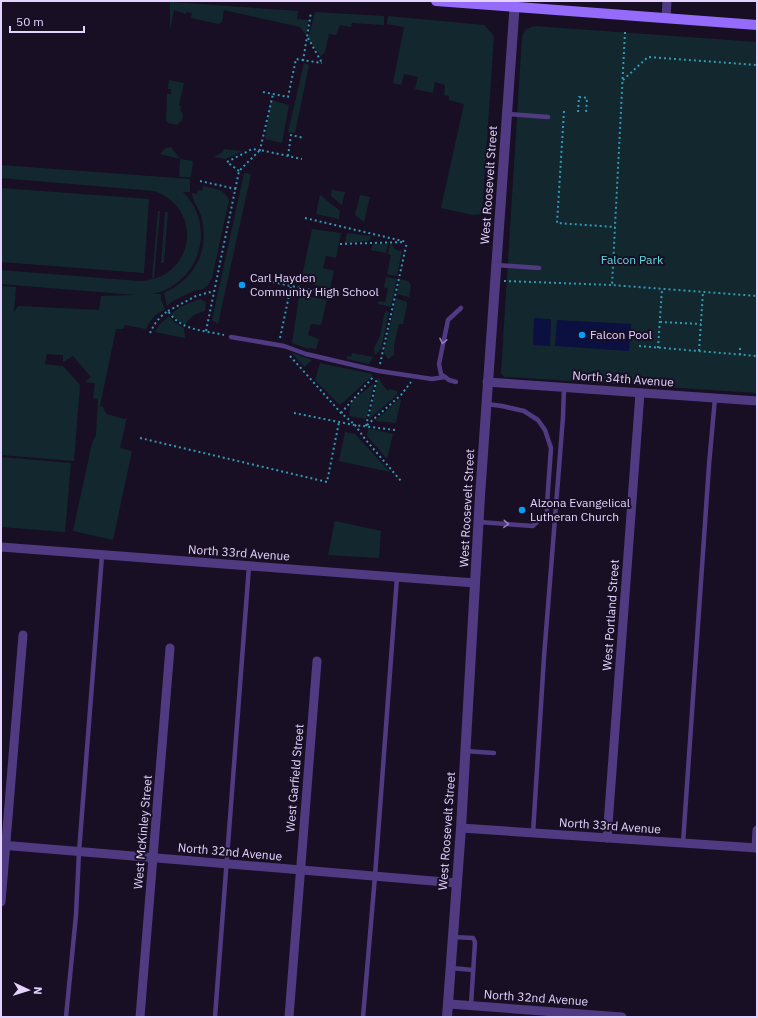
<svg xmlns="http://www.w3.org/2000/svg" width="758" height="1018" font-family="'IBM Plex Sans',sans-serif">
<style>
.green{fill:#12282e}
.water{fill:#0b1041}
.lines{fill:none;stroke-linecap:round;stroke-linejoin:round}
.path{stroke:#3199b4;stroke-width:2;stroke-dasharray:2 3;stroke-linecap:butt}
.service{stroke:#503b82;stroke-width:4.5}
.minor{stroke:#503b82;stroke-width:9}
.tertiary{stroke:#503b82;stroke-width:10}
.secondary{stroke:#956bfc;stroke-width:10}
.oneway{stroke:#927fba}
.poi-dot{fill:#04a0f8;stroke:#180f24;stroke-width:1.5}
.labels{text-anchor:middle;stroke-width:4;stroke-linejoin:round;paint-order:stroke}
.street-label{font-size:12px;fill:#e3d3fe;stroke:#180f24}
.park-label{font-size:12px;fill:#5fdcdd;stroke:#180f24}
.poi-label{font-size:12px;fill:#e3d3fe;stroke:#180f24;text-anchor:start}
</style>
<rect width="100%" height="100%" fill="#180f24"/>
<g class="green">
<polygon points="170,2 298,11 297,19 308,20 306,35 300,27 224,10 222,22 219,24 191,18 192,13 186,12 186,14 174,10 170,30"/>
<polygon points="315,12 384,16 384,25 352,23 351,27 340,25 336,35 329,34 325,52 321,56 308,39"/>
<polygon points="388,16 484,25 494,36 482,214 473,215 441,208 464,104 449,100 449,96 444,95 445,85 435,82 433,93 415,89 418,77 404,74 401,85 393,83 404,27 387,24"/>
<polygon points="534,26 757,42 757,393 509,377 504,377 501,373 522,37 525,30"/>
<polygon points="304,63 309,65 295,133 288,132"/>
<polygon points="169,80 184,83 179,105 181,107 180,110 183,115 182,120 177,125 168,123 166,120 167,94 171,94 171,89 168,89"/>
<polygon points="271,100 289,105 282,143 265,139"/>
<polygon points="171,147 180,159 193,161 191,177 180,177 179,175 180,159 160,154 166,148"/>
<polygon points="224,149 243,151 225,159 214,157 223,152"/>
<path d="M1,165L190,179V192H183C210,218 206,263 175,284C169,289 161,292 153,294H161V299L165,310C156,312 150,321 146,329L125,325L123,329H116L100,406L103,407L106,414L125,419L127,417L120,448L132,451L113,540L73,531L92,443L96,435L98,399L93,398L95,383L85,382L91,377L73,356L63,362V355L47,354L45,364L63,366L80,385L74,461L1,455V286L16,287L14,313L18,306L99,310L101,296L136,295L1,284V270L138,281C194,281 206,209 154,191L1,178Z"/>
<polygon points="244,173 251,174 218,324 212,320"/>
<path d="M203,186C215,189 223,188 229,200L212,278L208,285L203,289L193,291L171,302L167,306L164,293C196,278 210,250 201,216C199,208 192,201 192,193L197,194L198,190L202,191Z"/>
<polygon points="1,188 149,199 144,273 1,262"/>
<polygon points="332,190 345,192 342,205 331,196"/>
<polygon points="320,195 340,211 339,219 316,214"/>
<polygon points="360,195 370,197 364,222 355,215"/>
<polygon points="158,211 160,211 154,278 152,278"/>
<polygon points="165,212 168,212 164,263 161,263"/>
<polygon points="312,229 341,233 336,258 326,256 323,268 334,271 330,289 301,281"/>
<polygon points="347,233 371,236 369,241 345,243"/>
<polygon points="373,244 388,244 386,253 371,250"/>
<path d="M390,244H392C394,250 397,251 402,251L397,276L387,274L391,255L388,254Z"/>
<polygon points="386,277 397,279 391,307 378,304 379,301 385,302 388,289 384,287"/>
<polygon points="400,279 408,281 411,285 409,297 397,294"/>
<polygon points="302,295 327,300 321,325 311,324 308,335 319,339 316,349 310,348 309,349 292,343 299,297"/>
<polygon points="396,298 407,302 407,305 403,324 399,324 394,345 394,355 388,359 384,353"/>
<path d="M200,299L206,302L205,311C196,313 190,317 185,325L176,319L171,314L182,306Z"/>
<polygon points="385,311 389,312 381,349 375,355 374,348 380,336"/>
<polygon points="169,316 174,322 184,328 185,338 155,332 159,325"/>
<polygon points="291,352 312,360 304,367"/>
<polygon points="352,353 373,357 369,364 347,359 347,356 351,357"/>
<polygon points="320,363 372,374 372,376 340,405 315,380"/>
<polygon points="378,378 379,378 382,384 388,391 390,389 397,391 397,395 369,419"/>
<polygon points="374,383 366,419 349,416 351,402"/>
<polygon points="399,399 401,400 396,423 375,421"/>
<polygon points="368,428 393,434 387,459 367,436"/>
<polygon points="345,432 355,434 390,472 339,461"/>
<polygon points="1,457 71,463 65,532 1,527"/>
<polygon points="335,521 381,531 379,558 328,555"/>
</g>
<g class="water">
<polygon points="534,318 551,319 550,346 533,345"/>
<polygon points="557,320 631,324 629,351 555,346"/>
</g>
<g class="lines">
<g class="path">
<polyline points="625,32 612,285 757,296"/>
<polyline points="308,38 322,63"/>
<polyline points="303,61 311,12"/>
<polyline points="623,80 648,57 757,65"/>
<polyline points="263,92 288,97 296,59 322,63"/>
<polyline points="564,111 557,223 615,227"/>
<polyline points="578,112 579,97 587,98 586,113"/>
<polyline points="288,156 291,135 304,138"/>
<polyline points="239,171 227,162 252,149 260,150 273,94"/>
<polyline points="200,181 236,189"/>
<polyline points="305,218 407,242"/>
<polyline points="340,244 404,242"/>
<polyline points="504,281 612,285"/>
<polyline points="273,282 291,286"/>
<polyline points="168,311 196,296 214,291"/>
<polyline points="660,322 701,324"/>
<polyline points="206,331 239,171 260,150 302,159"/>
<path d="M150,333C154,324 160,316 168,311C181,331 203,330 224,335"/>
<polyline points="280,338 291,286 331,293"/>
<polyline points="639,346 757,356"/>
<polyline points="658,348 662,289"/>
<polyline points="699,351 703,292"/>
<polyline points="740,355 740,347"/>
<polyline points="290,356 341,413 355,425"/>
<polyline points="380,364 407,242"/>
<polyline points="294,413 354,425"/>
<polyline points="341,413 374,376"/>
<polyline points="367,425 401,395 411,382"/>
<polyline points="366,426 377,378"/>
<polyline points="395,430 355,425 365,439 401,481"/>
<polyline points="140,438 327,482 339,422"/>
</g>
<g class="service">
<polyline points="507,114 548,117"/>
<polyline points="496,265 539,268"/>
<polyline points="231,337 284,346 306,354 379,371 432,379 445,377"/>
<polyline points="456,382 449,380 441,374 439,364 448,320 461,308"/>
<polyline points="479,522 533,526 547,512 547,504 551,448 545,430 538,420 524,411 502,406 487,404"/>
<polyline points="465,751 494,753"/>
<polyline points="533,833 544,657 563,417 564,387"/>
<polyline points="683,843 709,465 715,398"/>
<polyline points="453,937 473,938 475,942 471,1005"/>
<polyline points="451,968 473,970"/>
<polyline points="66,1017 76,915 79,852 102,555"/>
<polyline points="215,1017 249,566"/>
<polyline points="363,1017 375,876 397,577"/>
</g>
<g class="minor">
<polyline points="666,18 667,1"/>
<polyline points="487,382 757,401"/>
<polyline points="1,547 475,583"/>
<polyline points="461,828 757,848"/>
<polyline points="607,838 640,393"/>
<polyline points="1,845 457,883"/>
<polyline points="756,848 757,830"/>
<polyline points="1,902 23,635"/>
<polyline points="449,1004 622,1017"/>
<polyline points="140,1017 170,648"/>
<polyline points="289,1017 317,661"/>
</g>
<polyline class="tertiary" points="447,1017 461,828 480,496 515,1"/>
<polyline class="secondary" points="436,1 757,25"/>
</g>
<defs><path id="oneway-chevron" d="M-2-3.5L2.5 0L-2 3.5" fill="none" stroke-width="1.6" stroke-linecap="round" stroke-linejoin="round"/></defs>
<g class="oneway">
<use href="#oneway-chevron" transform="translate(443 341) rotate(102)"/>
<use href="#oneway-chevron" transform="translate(506 524) rotate(4)"/>
</g>
<g class="poi-dot">
<circle cx="242" cy="285" r="4"/>
<circle cx="582" cy="335" r="4"/>
<circle cx="522" cy="510" r="4"/>
</g>
<g class="labels">
<g class="street-label">
<text transform="translate(489 185) rotate(-86)" y="4">West Roosevelt Street</text>
<text transform="translate(623 379) rotate(4)" y="4">North 34th Avenue</text>
<text transform="translate(467 508) rotate(-87)" y="4">West Roosevelt Street</text>
<text transform="translate(239 553) rotate(4)" y="4">North 33rd Avenue</text>
<text transform="translate(611 615) rotate(-86)" y="4">West Portland Street</text>
<text transform="translate(295 778) rotate(-85)" y="4">West Garfield Street</text>
<text transform="translate(610 826) rotate(4)" y="4">North 33rd Avenue</text>
<text transform="translate(447 831) rotate(-86)" y="4">West Roosevelt Street</text>
<text transform="translate(143 832) rotate(-85)" y="4">West McKinley Street</text>
<text transform="translate(230 852) rotate(5)" y="4">North 32nd Avenue</text>
<text transform="translate(536 998) rotate(4)" y="4">North 32nd Avenue</text>
</g>
<g class="park-label">
<text x="632" y="264">Falcon Park</text>
</g>
<g class="poi-label">
<text x="250" y="282">Carl Hayden<tspan x="250" dy="14">Community High School</tspan></text>
<text x="590" y="339">Falcon Pool</text>
<text x="530" y="507">Alzona Evangelical<tspan x="530" dy="14">Lutheran Church</tspan></text>
</g>
</g>
<rect width="758" height="1018" fill="none" stroke="#e3d3fe" stroke-width="4"/>
<g transform="translate(28 990) rotate(94)" stroke="#180f24" stroke-width="3" paint-order="stroke">
<path d="M0-3L7 15L0 10L-7 15Z" fill="#e3d3fe"/>
<text y="-6" font-size="11" font-weight="bold" text-anchor="middle" fill="#e3d3fe">N</text>
</g>
<path d="M10 26v6h74v-6" fill="none" stroke="#e3d3fe" stroke-width="2"/>
<text x="16" y="26" font-size="12" fill="#e3d3fe" stroke="#180f24" stroke-width="3" paint-order="stroke">50 m</text>
</svg>
